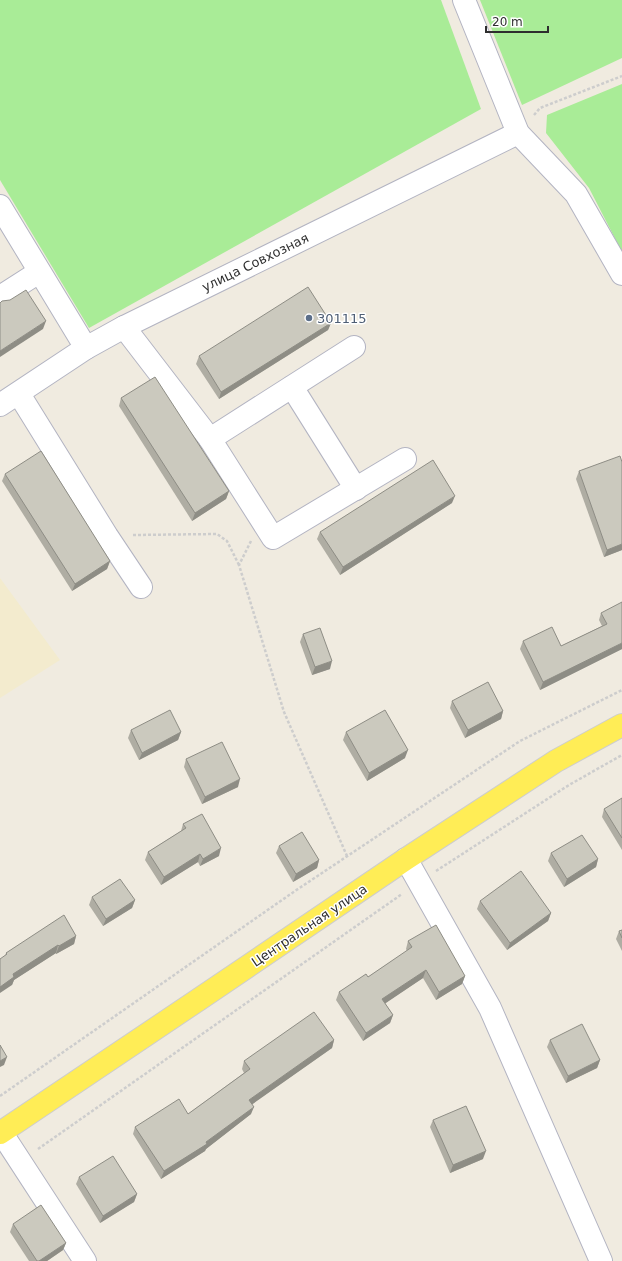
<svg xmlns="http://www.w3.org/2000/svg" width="622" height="1261" font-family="'DejaVu Sans',sans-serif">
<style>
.education{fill:#f3ebce}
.green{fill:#a9ec97}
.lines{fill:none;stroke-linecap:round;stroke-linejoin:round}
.minor-casing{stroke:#b3b4c2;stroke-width:24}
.major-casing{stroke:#cdcdcd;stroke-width:24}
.path{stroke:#cdcdcd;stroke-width:2.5;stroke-dasharray:3 2;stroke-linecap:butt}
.minor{stroke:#fff;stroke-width:22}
.major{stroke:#ffed56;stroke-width:22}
.wall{fill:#afada3}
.shaded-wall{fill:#8e8d85}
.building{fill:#cbc9be;stroke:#8e8d85}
.service-dot{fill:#5c6f8a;stroke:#fff;stroke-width:1.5}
.labels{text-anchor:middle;stroke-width:3;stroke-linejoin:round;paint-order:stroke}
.street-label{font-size:13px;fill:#2e2e2e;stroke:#fff}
.service-label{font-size:13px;fill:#4e5e75;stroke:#fff;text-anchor:start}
</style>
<rect width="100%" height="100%" fill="#f0ebe0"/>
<polygon class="education" points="0,578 60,660 0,698"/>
<g class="green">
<polygon points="0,0 441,0 481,109 89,328 0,180"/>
<polygon points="480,0 622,0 622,58 522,105"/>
<polygon points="622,84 622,252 589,188 546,133 547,115"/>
</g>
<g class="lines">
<g class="minor-casing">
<g id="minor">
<polyline points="464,0 518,133 576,194 622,274"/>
<polyline points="0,206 86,348"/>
<polyline points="0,297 39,272"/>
<polyline points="124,327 210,439 273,538 405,459"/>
<polyline points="292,387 356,489"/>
<polyline points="19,394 107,536 141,587"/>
<polyline points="0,405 86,348 124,327 518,133"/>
<polyline points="210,439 354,347"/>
<polyline points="406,859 490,1008 601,1261"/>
<polyline points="1,1132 85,1261"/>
</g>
</g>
<g class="major-casing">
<polyline id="major" points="0,1133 198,1000 406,859 556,761 622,725"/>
</g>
<g class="path">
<polyline points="534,115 540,108 622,76"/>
<polyline points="133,535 217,534 227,541 239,565"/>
<polyline points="251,541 239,565 284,712 347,856"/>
<polyline points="436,871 569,785 622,755"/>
<polyline points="0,1096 295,891 520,741 622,690"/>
<polyline points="38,1149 402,894"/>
</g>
<use href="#minor" class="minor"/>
<use href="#major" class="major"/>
</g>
<g class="wall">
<polygon points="331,323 328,330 219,399 196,364 199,356"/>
<polygon points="121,398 229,491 226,499 192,521 119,406"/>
<polygon points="579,471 622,550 604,557 576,479"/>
<polygon points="5,474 110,561 107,569 72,591 2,481"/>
<polygon points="452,503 340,575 317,539 320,532"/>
<polygon points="601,613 622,649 540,690 520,649 523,641 561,646 602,626 599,620"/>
<polygon points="303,634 330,669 312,675 300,642"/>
<polygon points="452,701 503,711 501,719 465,738 450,708"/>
<polygon points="131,730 181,732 178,740 139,760 128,738"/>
<polygon points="346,732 405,758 367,781 343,740"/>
<polygon points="186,759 238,787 202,804 184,767"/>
<polygon points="622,798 622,850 602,817 604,809"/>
<polygon points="183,824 219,856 200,866 198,862 161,885 145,860 148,852 181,831"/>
<polygon points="279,846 319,860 317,868 293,882 276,853"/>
<polygon points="551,853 598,859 596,867 564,887 548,861"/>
<polygon points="92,897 135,900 132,908 103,926 89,905"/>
<polygon points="480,901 551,913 548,921 507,950 477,909"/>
<polygon points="622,930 622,951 616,939 619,931"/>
<polygon points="76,936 74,944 56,954 56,953 14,980 12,985 5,956 6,953"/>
<polygon points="408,941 465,976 462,984 436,1000 423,978 385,1003 393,1015 390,1023 363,1041 336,1000 339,992 368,977 407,951 406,949"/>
<polygon points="334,1040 332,1048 252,1104 251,1114 206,1149 205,1151 161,1179 133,1134 135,1127 188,1114 244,1073 242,1069 244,1061"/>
<polygon points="550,1040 600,1060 597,1068 566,1083 547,1047"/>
<polygon points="433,1120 483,1159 450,1173 430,1127"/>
<polygon points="79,1177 137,1194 134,1202 100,1223 76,1184"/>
<polygon points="13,1224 66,1243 63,1250 47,1261 29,1261 10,1232"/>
</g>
<g class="shaded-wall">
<polygon points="46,321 43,329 0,357 0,351"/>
<polygon points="331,323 328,330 219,399 221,392"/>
<polygon points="229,491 226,499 192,521 195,513"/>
<polygon points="455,496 452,503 340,575 343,567"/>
<polygon points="622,544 622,550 604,557 607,550"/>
<polygon points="110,561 107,569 72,591 75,584"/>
<polygon points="622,643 622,649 540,690 543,682"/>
<polygon points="332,661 330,669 312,675 315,667"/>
<polygon points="503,711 501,719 465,738 468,730"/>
<polygon points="181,732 178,740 139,760 142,753"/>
<polygon points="408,750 405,758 367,781 369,773"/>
<polygon points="240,779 238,787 202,804 205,797"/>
<polygon points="221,848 219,856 200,866 203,859"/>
<polygon points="200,854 198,862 161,885 164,877"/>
<polygon points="598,859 596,867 564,887 567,879"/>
<polygon points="319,860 317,868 293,882 296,874"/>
<polygon points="135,900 132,908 103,926 106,919"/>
<polygon points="551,913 548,921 507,950 510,943"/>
<polygon points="76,936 74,944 56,954 59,946"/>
<polygon points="58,945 56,953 14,980 12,985 0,993 0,987 13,974"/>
<polygon points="426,970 423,978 380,1007 382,999"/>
<polygon points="465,976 462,984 436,1000 439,992"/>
<polygon points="393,1015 390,1023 363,1041 366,1033"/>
<polygon points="334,1040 332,1048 247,1108 249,1100"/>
<polygon points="7,1057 4,1065 0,1067 0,1061"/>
<polygon points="600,1060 597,1068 566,1083 568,1076"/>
<polygon points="254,1107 251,1114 206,1149 205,1151 161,1179 164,1171 206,1142"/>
<polygon points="486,1151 483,1159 450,1173 453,1165"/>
<polygon points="137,1194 134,1202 100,1223 103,1216"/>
<polygon points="66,1243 63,1250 47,1261 39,1261"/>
</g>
<g class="building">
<polygon points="308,287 331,323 221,392 199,356"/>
<polygon points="26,290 46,321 0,351 0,303 2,301 10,300"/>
<polygon points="155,377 229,491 195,513 121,398"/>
<polygon points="41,451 110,561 75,584 5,474"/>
<polygon points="620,456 622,462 622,544 607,550 579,471"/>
<polygon points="433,460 455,496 343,567 320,532"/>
<polygon points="622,602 622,643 543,682 523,641 552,627 561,646 607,624 601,613"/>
<polygon points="320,628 332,661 315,667 303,634"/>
<polygon points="488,682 503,711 468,730 452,701"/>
<polygon points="170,710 181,732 142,753 131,730"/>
<polygon points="385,710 408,750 369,773 346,732"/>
<polygon points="222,742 240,779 205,797 186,759"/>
<polygon points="622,798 622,838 604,809"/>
<polygon points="202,814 221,848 203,859 200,854 164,877 148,852 186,828 183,824"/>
<polygon points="302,832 319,860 296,874 279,846"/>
<polygon points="582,835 598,859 567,879 551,853"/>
<polygon points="521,871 551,913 510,943 480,901"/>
<polygon points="120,879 135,900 106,919 92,897"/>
<polygon points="64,915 76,936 59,946 58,945 13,974 14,977 0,987 0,959 7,954 6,953"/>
<polygon points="436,925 465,976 439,992 426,970 382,999 393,1015 366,1033 339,992 366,974 368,977 412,947 408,941"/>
<polygon points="622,930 622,938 619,931"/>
<polygon points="314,1012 334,1040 249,1100 254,1107 206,1142 207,1144 164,1171 135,1127 179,1099 188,1114 250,1069 244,1061"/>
<polygon points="582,1024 600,1060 568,1076 550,1040"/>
<polygon points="0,1045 7,1057 0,1061"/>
<polygon points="466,1106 486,1151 453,1165 433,1120"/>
<polygon points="113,1156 137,1194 103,1216 79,1177"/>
<polygon points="41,1205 66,1243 39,1261 37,1261 13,1224"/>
</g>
<circle class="service-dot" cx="309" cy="318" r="4"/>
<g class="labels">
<g class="street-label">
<text transform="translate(255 262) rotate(-26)" y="5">улица Совхозная</text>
<text transform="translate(309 925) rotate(-34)" y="5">Центральная улица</text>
</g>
<g class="service-label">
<text x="317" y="323">301115</text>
</g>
</g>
<path d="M486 26v6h62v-6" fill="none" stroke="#2e2e2e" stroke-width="2"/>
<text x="492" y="26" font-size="12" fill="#2e2e2e" stroke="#ffffff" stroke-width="3" paint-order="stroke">20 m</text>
</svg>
